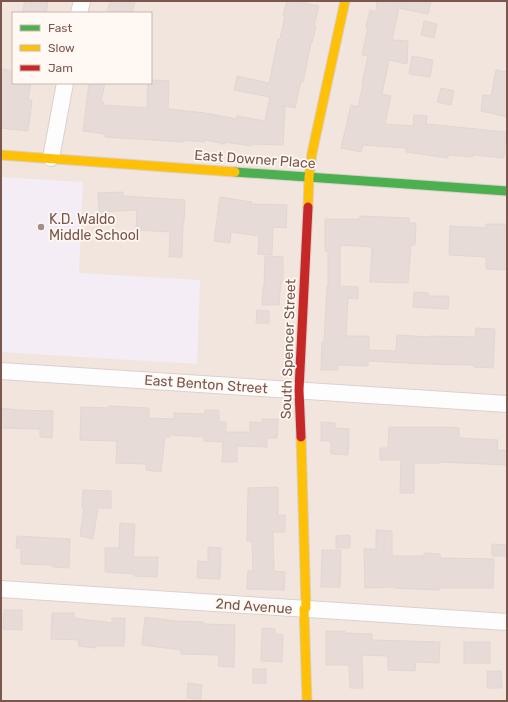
<svg xmlns="http://www.w3.org/2000/svg" width="508" height="702" font-family="Rubik,sans-serif">
<style>
.residential{fill:#f2e5de;fill-rule:evenodd}
.education{fill:#f4edf6}
.building{fill:#e6dbd7;stroke:#e2d6d2}
.lines{fill:none;stroke-linecap:round;stroke-linejoin:round}
.street-casing{stroke:#d9d1ce;stroke-width:18}
.fast-casing{stroke:#d9cfcb;stroke-width:11}
.slow-casing{stroke:#d9cfcb;stroke-width:11}
.jam-casing{stroke:#d9cfcb;stroke-width:11}
.street{stroke:#fefdfd;stroke-width:16}
.fast{stroke:#4caf50;stroke-width:9}
.slow{stroke:#ffc107;stroke-width:9}
.jam{stroke:#c62828;stroke-width:9}
.poi-dot{fill:#a68d86;stroke:#fff8f3;stroke-width:1.5}
.labels{text-anchor:middle;stroke-width:3.5;stroke-linejoin:round;paint-order:stroke}
.street-label{font-size:14px;fill:#7a564d;stroke:#fff8f3}
.poi-label{font-size:14px;fill:#7a564d;stroke:#fff8f3;text-anchor:start}
</style>
<rect width="100%" height="100%" fill="#f9f4f0"/>
<path class="residential" d="M1,1H507V701H1ZM13,13H151V83H13Z"/>
<polygon class="education" points="1,177 83,182 79,273 200,280 197,364 1,352"/>
<g class="building">
<polygon points="25,1 48,1 46,13 22,13"/>
<polygon points="110,1 135,1 132,13 107,13"/>
<polygon points="287,1 295,1 319,6 314,26 316,27 312,43 311,43 303,82 301,81 295,108 285,106 283,145 251,144 251,146 225,142 225,144 205,140 205,142 185,140 184,142 105,137 106,134 83,131 89,83 105,83 101,101 104,102 103,105 147,108 148,83 151,83 151,80 169,81 168,109 205,113 237,119 237,116 265,121 270,97 234,90 237,76 269,83 278,39 280,39 285,16 283,15"/>
<polygon points="377,1 431,1 428,14 399,8 392,40 408,41 407,64 389,60 382,94 391,96 385,124 413,126 414,115 427,116 426,124 506,132 504,158 473,155 473,157 448,155 448,158 406,152 406,148 363,145 361,152 341,148 351,105 358,107 363,84 362,83 368,56 362,55 368,27 366,27 370,10 376,12"/>
<polygon points="424,21 437,24 434,38 421,35"/>
<polygon points="412,56 433,60 430,77 409,74"/>
<polygon points="1,69 13,71 13,83 31,83 28,100 32,100 28,131 1,128"/>
<polygon points="496,70 507,72 507,117 481,111 483,95 491,96"/>
<polygon points="441,88 454,91 451,105 437,102"/>
<polygon points="123,192 123,196 185,200 184,223 183,223 182,257 169,257 170,232 136,230 137,210 99,212 98,193"/>
<polygon points="220,197 252,202 251,204 287,205 286,228 273,227 272,255 258,254 259,236 231,232 230,243 214,241"/>
<polygon points="360,216 409,218 409,223 416,223 415,245 411,245 408,283 370,282 372,247 340,245 340,286 358,287 358,299 348,298 346,336 369,336 369,350 396,351 397,335 430,337 430,336 475,337 476,328 495,329 493,368 474,367 474,365 426,364 368,361 368,366 338,365 338,370 321,370 322,342 324,342 327,286 328,286 328,252 325,251 325,219 360,219"/>
<polygon points="486,224 507,224 507,270 486,269 486,257 449,255 450,226 486,228"/>
<polygon points="265,256 283,257 283,281 281,281 279,305 262,305 263,287 264,287"/>
<polygon points="414,292 428,293 428,296 449,296 448,309 413,307"/>
<polygon points="257,310 269,311 269,323 256,323"/>
<polygon points="109,406 149,408 149,418 174,419 174,413 205,414 205,410 219,410 219,422 226,422 226,432 250,432 250,422 262,423 262,419 278,419 277,438 267,438 267,447 237,446 237,462 222,462 223,442 204,441 204,437 170,435 170,437 165,437 161,472 146,470 146,464 116,463 117,441 80,440 81,407 109,408"/>
<polygon points="1,408 18,410 53,411 52,438 40,437 40,429 1,428"/>
<polygon points="321,422 335,423 335,428 349,429 348,455 331,454 331,441 321,441"/>
<polygon points="389,427 441,427 459,428 459,438 498,440 497,450 507,450 507,465 440,462 440,463 414,463 414,493 400,493 401,460 380,460 380,448 388,448"/>
<polygon points="278,487 278,515 285,515 285,532 273,532 274,571 285,572 284,590 247,589 248,571 253,571 252,541 247,541 248,488"/>
<polygon points="83,490 111,491 111,508 98,508 93,539 80,536 84,507 82,507"/>
<polygon points="120,523 135,524 133,557 158,557 157,577 134,576 134,574 105,572 105,548 119,548"/>
<polygon points="376,530 392,531 392,556 424,556 424,553 440,554 440,558 494,559 493,588 439,588 439,590 394,588 394,587 365,588 364,549 376,549"/>
<polygon points="350,535 350,548 336,548 336,536"/>
<polygon points="17,536 70,539 69,568 53,567 53,565 21,564 21,548 16,548"/>
<polygon points="492,544 507,545 507,556 492,556"/>
<polygon points="208,547 221,548 220,579 197,578 198,561 208,562"/>
<polygon points="322,550 341,550 340,587 321,587"/>
<polygon points="4,610 22,610 22,630 3,629"/>
<polygon points="52,613 74,613 74,618 112,623 112,618 125,618 124,646 96,646 96,648 78,646 79,640 51,639"/>
<polygon points="145,617 175,621 203,622 203,624 235,625 234,667 218,666 219,655 181,654 181,650 142,645"/>
<polygon points="262,628 275,629 275,634 283,635 282,662 261,661"/>
<polygon points="326,631 345,631 345,633 372,634 372,640 440,642 439,663 416,662 415,671 388,670 388,656 362,655 363,688 350,688 349,665 326,665"/>
<rect x="464" y="642" width="26" height="21"/>
<rect x="253" y="669" width="13" height="14"/>
<polygon points="487,671 501,671 502,688 487,688"/>
<polygon points="188,683 202,685 201,699 187,698"/>
</g>
<g class="lines">
<g class="street-casing">
<g id="street">
<polyline points="79,13 82,1"/>
<polyline points="51,158 65,83"/>
<polyline points="1,371 507,404"/>
<polyline points="1,589 507,622"/>
</g>
</g>
<g class="fast-casing">
<polyline id="fast" points="235,172 507,191"/>
</g>
<g class="slow-casing">
<g id="slow">
<polyline points="1,155 235,172"/>
<polyline points="308,207 309,177 312,153 345,1"/>
<polyline points="301,437 306,608 304,609 307,701"/>
</g>
</g>
<g class="jam-casing">
<polyline id="jam" points="301,437 299,390 308,207"/>
</g>
<use href="#street" class="street"/>
<use href="#fast" class="fast"/>
<use href="#slow" class="slow"/>
<use href="#jam" class="jam"/>
</g>
<circle class="poi-dot" cx="41" cy="227" r="4"/>
<g class="labels">
<g class="street-label">
<text transform="translate(255 159) rotate(4)" y="5">East Downer Place</text>
<text transform="translate(288 349) rotate(-88)" y="5">South Spencer Street</text>
<text transform="translate(206 384) rotate(4)" y="5">East Benton Street</text>
<text transform="translate(254 606) rotate(4)" y="5">2nd Avenue</text>
</g>
<g class="poi-label">
<text x="49" y="224">K.D. Waldo<tspan x="49" dy="16">Middle School</tspan></text>
</g>
</g>
<rect width="508" height="702" fill="none" stroke="#7a564d" stroke-width="4"/>
<rect x="12" y="12" width="140" height="72" fill="#fff8f3" stroke="#cab7b1"/>
<rect x="20" y="25" width="20" height="6" fill="#4caf50" stroke="#cab7b1"/>
<text x="48" y="32" font-size="12" fill="#7a564d">Fast</text>
<rect x="20" y="45" width="20" height="6" fill="#ffc107" stroke="#cab7b1"/>
<text x="48" y="52" font-size="12" fill="#7a564d">Slow</text>
<rect x="20" y="65" width="20" height="6" fill="#c62828" stroke="#cab7b1"/>
<text x="48" y="72" font-size="12" fill="#7a564d">Jam</text>
</svg>
